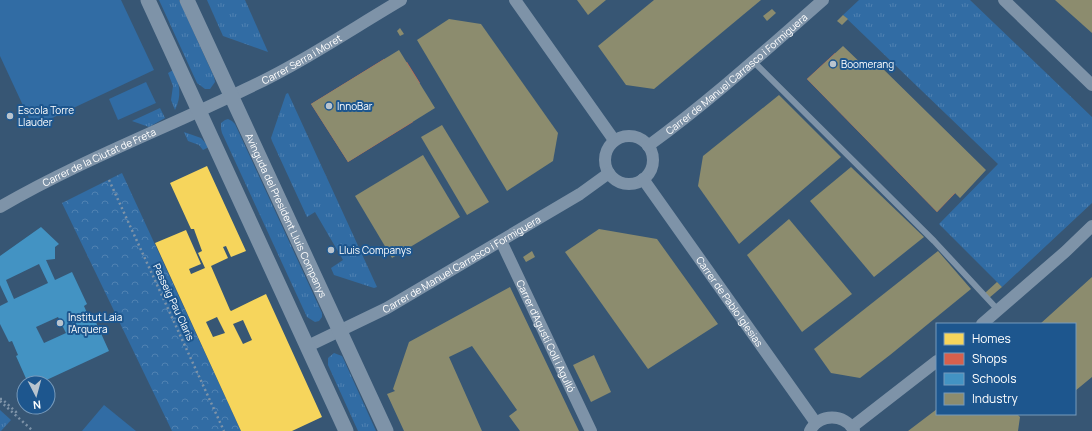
<svg xmlns="http://www.w3.org/2000/svg" width="1092" height="431" font-family="Manrope,sans-serif">
<style>
.grass{fill:url(#grass-tufts)}
.park{fill:url(#park-crowns)}
.pitch{fill:#316ca4}
.homes{fill:#f6d55c;fill-rule:evenodd}
.shops{fill:#d6604d}
.schools{fill:#4393c3;fill-rule:evenodd}
.industry{fill:#8c8c6e}
.lines{fill:none;stroke-linecap:round;stroke-linejoin:round}
.path{stroke:#7e93a8;stroke-width:2.5;stroke-dasharray:2 3;stroke-linecap:butt}
.service{stroke:#7e93a8;stroke-width:6}
.minor{stroke:#7e93a8;stroke-width:12}
.tertiary{stroke:#7e93a8;stroke-width:15}
.poi-dot{fill:#b9c4ce;stroke:#1d568e;stroke-width:1.5}
.labels{text-anchor:middle;stroke-width:4;stroke-linejoin:round;paint-order:stroke}
.street-label{font-size:10px;fill:#fff;stroke:#1d568e}
.poi-label{font-size:10px;fill:#fff;stroke:#1d568e;text-anchor:start}
</style>
<defs>
<pattern id="grass-tufts" width="24" height="20" patternUnits="userSpaceOnUse"><rect width="24" height="20" fill="#316ca4"/><path d="M3 7l-1-3M5 7V3M7 7l1-3M15 17l-1-3M17 17v-4M19 17l1-3" fill="none" stroke="#5082b2"/></pattern>
<pattern id="park-crowns" width="20" height="18" patternUnits="userSpaceOnUse"><rect width="20" height="18" fill="#316ca4"/><path d="M2 6a3 3 0 1 1 6 0M12 15a3 3 0 1 1 6 0" fill="none" stroke="#5082b2"/></pattern>
</defs>
<rect width="100%" height="100%" fill="#375674"/>
<g class="grass">
<polygon points="159,0 179,0 214,77 215,82 210,89 205,89 197,83"/>
<polygon points="207,0 245,0 268,52 223,36"/>
<polygon points="859,0 970,0 1092,117 1092,203 1002,287 939,224 998,164 843,15"/>
<path d="M173,70C180,84 182,96 175,110L171,100L173,86L168,73Z"/>
<polygon points="288,93 377,287 374,288 334,275 331,268 343,260 315,212 307,217 272,141 271,138 286,94"/>
<polygon points="160,108 165,118 149,127 132,121"/>
<polygon points="228,119 232,121 235,124 322,313 322,317 319,321 315,322 307,317 222,133 221,129 221,123 225,120"/>
<polygon points="184,132 201,138 209,147 203,150 199,145 188,141"/>
<polygon points="334,353 342,356 344,360 376,431 358,431 328,365 328,358"/>
<polygon points="0,410 11,420 1,431 0,431"/>
</g>
<polygon class="park" points="122,173 241,431 172,431 62,203"/>
<g class="pitch">
<polygon points="0,0 121,0 154,70 33,127 0,56"/>
<polygon points="146,82 156,103 118,120 109,99"/>
<polygon points="104,405 136,431 82,431"/>
</g>
<path class="homes" d="M207,166L246,251L231,257L226,246L223,247L228,258L211,266L230,310L231,311L266,294L322,417L292,431H241L155,243L186,230L201,264L189,269L191,274L205,268L198,253L202,251L195,232L194,229H191L170,183ZM217,317L225,333L213,337L206,322ZM243,320L252,340L243,344L233,324Z"/>
<g class="shops">
<polygon points="835,53 964,184 937,212 807,79"/>
<polygon points="384,59 391,71 407,62 420,83 413,88 407,79 392,88 413,122 348,162 311,104"/>
</g>
<path class="schools" d="M41,227L59,244L55,247V259L46,260L55,280L72,272L87,304L84,306L90,320L94,318L109,351L40,383H28L16,356L18,355L12,341L9,342L0,324V306L8,302L0,285V256ZM39,264L48,283L14,299L6,280ZM58,317L66,333L44,343L36,327Z"/>
<g class="industry">
<polygon points="577,0 606,0 588,15"/>
<polygon points="654,0 761,0 654,89 626,85 598,46"/>
<polygon points="1055,0 1092,0 1092,33"/>
<polygon points="772,9 776,13 767,21 763,16"/>
<polygon points="843,15 848,19 842,25 837,21"/>
<polygon points="449,19 481,24 558,133 553,161 507,191 417,40"/>
<polygon points="400,28 404,34 400,36 397,31"/>
<polygon points="843,46 867,69 875,61 986,170 960,198 955,193 937,212 807,79"/>
<polygon points="399,50 435,108 348,162 311,104"/>
<polygon points="779,95 841,157 739,244 698,186 703,156"/>
<polygon points="442,125 489,202 467,215 421,137"/>
<polygon points="423,155 460,217 392,258 355,196"/>
<polygon points="851,167 924,237 874,277 810,201"/>
<polygon points="789,219 852,294 802,332 747,255"/>
<polygon points="599,229 657,239 718,324 648,369 565,252"/>
<polygon points="532,251 535,257 526,262 523,257"/>
<polygon points="938,251 971,289 890,355 860,378 831,373 814,349"/>
<polygon points="1092,277 1092,377 1075,391 1075,324 1040,324"/>
<polygon points="997,282 1002,287 989,298 985,293"/>
<polygon points="510,287 579,431 520,431 509,416 517,410 472,346 449,357 482,431 404,431 387,394 395,391 393,389 409,342"/>
<polygon points="594,355 611,392 591,402 573,365"/>
<polygon points="937,409 937,414 1017,414 1020,417 1018,431 908,431"/>
</g>
<g class="lines">
<g class="path">
<polyline points="109,180 224,431"/>
<polyline points="0,399 2,399 16,412 17,416"/>
<polyline points="0,401 33,431"/>
</g>
<polyline class="service" points="754,62 934,241 998,310"/>
<g class="minor">
<polyline points="515,0 614,140"/>
<polyline points="1004,0 1092,85"/>
<circle cx="629" cy="160" r="24"/>
<path id="s1" d="M648,146C710,101 766,50 823,0"/>
<path id="s2" d="M643,179L816,423"/>
<path id="s3" d="M0,207C79,161 164,129 246,89C300,64 350,30 401,0"/>
<path id="s4" d="M501,241L591,431"/>
<polyline points="982,324 1065,252 1092,226"/>
<path id="s5" d="M308,346L387,308L580,194L609,173"/>
<polyline points="852,427 937,361"/>
<path d="M810,431C819,413 845,413 854,431"/>
</g>
<g class="tertiary">
<polyline points="148,0 346,431"/>
<path id="s6" d="M187,0L386,431"/>
</g>
</g>
<g class="poi-dot">
<circle cx="833" cy="64" r="4"/>
<circle cx="329" cy="106" r="4"/>
<circle cx="10" cy="116" r="4"/>
<circle cx="331" cy="250" r="4"/>
<circle cx="60" cy="323" r="4"/>
</g>
<g class="labels">
<g class="street-label">
<text dy="4" stroke="none"><textPath href="#s3" startOffset="336">Carrer Serra i Moret</textPath></text>
<text dy="4" stroke="none"><textPath href="#s1" startOffset="114">Carrer de Manuel Carrasco i Formiguera</textPath></text>
<text dy="4" stroke="none"><textPath href="#s3" startOffset="111">Carrer de la Ciutat de Freta</textPath></text>
<text dy="4" stroke="none"><textPath href="#s6" startOffset="237">Avinguda del President Lluís Companys</textPath></text>
<text dy="4" stroke="none"><textPath href="#s5" startOffset="174">Carrer de Manuel Carrasco i Formiguera</textPath></text>
<text dy="4" stroke="none"><textPath href="#s2" startOffset="150">Carrer de Pablo Iglesias</textPath></text>
<text transform="translate(174 302) rotate(65)" y="4">Passeig Pau Claris</text>
<text dy="4" stroke="none"><textPath href="#s4" startOffset="105">Carrer d'Agustí Coll i Agulló</textPath></text>
</g>
<g class="poi-label">
<text x="841" y="68">Boomerang</text>
<text x="337" y="110">InnoBar</text>
<text x="18" y="114">Escola Torre<tspan x="18" dy="12">Llauder</tspan></text>
<text x="339" y="254">Lluis Companys</text>
<text x="68" y="321">Institut Laia<tspan x="68" dy="12">l'Arquera</tspan></text>
</g>
</g>
<rect x="936" y="323" width="140" height="92" fill="#1d568e" stroke="#779abb"/>
<rect x="944" y="333" width="20" height="12" fill="#f6d55c" stroke="#779abb"/>
<text x="972" y="343" font-size="12" fill="#ffffff">Homes</text>
<rect x="944" y="353" width="20" height="12" fill="#d6604d" stroke="#779abb"/>
<text x="972" y="363" font-size="12" fill="#ffffff">Shops</text>
<rect x="944" y="373" width="20" height="12" fill="#4393c3" stroke="#779abb"/>
<text x="972" y="383" font-size="12" fill="#ffffff">Schools</text>
<rect x="944" y="393" width="20" height="12" fill="#8c8c6e" stroke="#779abb"/>
<text x="972" y="403" font-size="12" fill="#ffffff">Industry</text>
<g transform="translate(36 395) rotate(174)"><circle r="19" fill="#1d568e" stroke="#779abb"/>
<path d="M0-3L7 15L0 10L-7 15Z" fill="#b9c4ce"/>
<text y="-6" font-size="11" font-weight="bold" text-anchor="middle" fill="#ffffff">N</text>
</g>
</svg>
